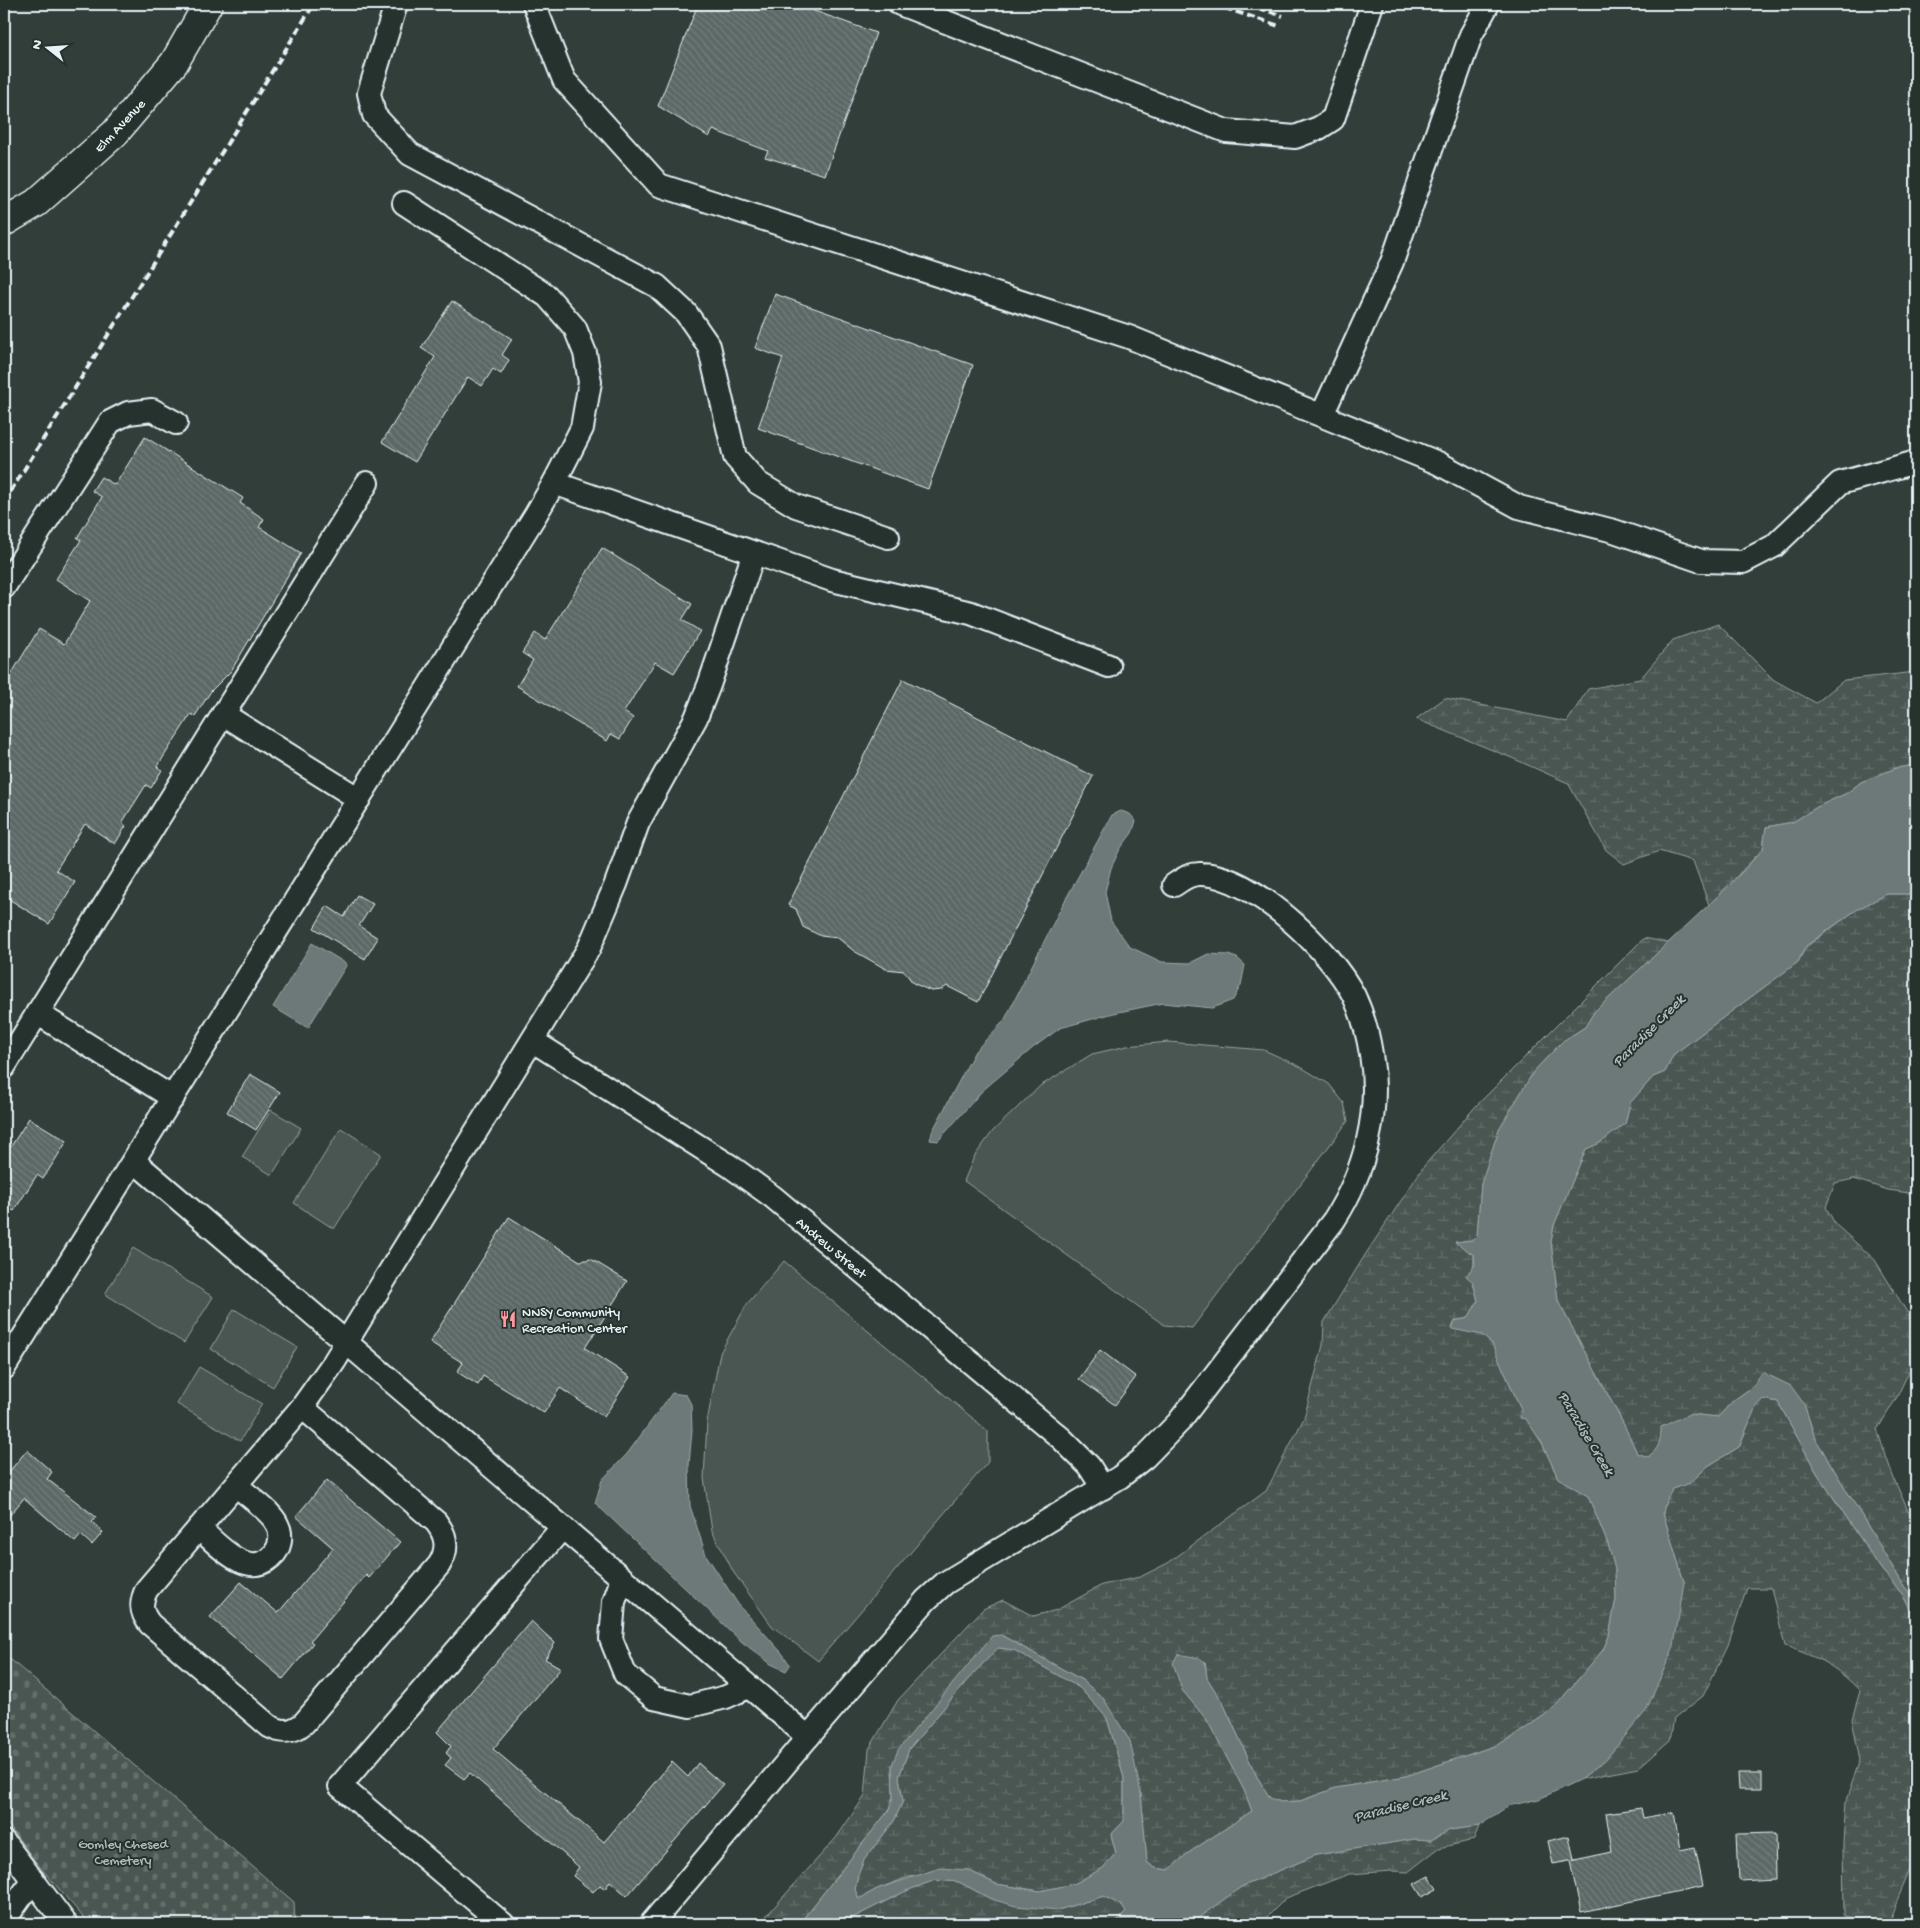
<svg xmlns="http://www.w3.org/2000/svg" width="1920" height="1928" font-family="'Gochi Hand',sans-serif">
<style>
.green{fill:#495651;stroke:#98a4a4}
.wetland{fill:url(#wetland-marsh);stroke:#98a4a4}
.cemetery{fill:url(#cemetery-stones);stroke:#98a4a4}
.water{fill:#6d7978;stroke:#9ea9ab;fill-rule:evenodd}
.building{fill:url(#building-back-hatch);stroke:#e8f1f8}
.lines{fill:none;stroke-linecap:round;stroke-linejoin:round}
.minor-casing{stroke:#e8f1f8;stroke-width:26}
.major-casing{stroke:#e8f1f8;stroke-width:31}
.minor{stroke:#26332d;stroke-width:22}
.major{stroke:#26332d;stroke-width:28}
.rail{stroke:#e8f1f8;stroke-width:4;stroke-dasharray:8 4;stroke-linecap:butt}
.labels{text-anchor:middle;stroke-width:4;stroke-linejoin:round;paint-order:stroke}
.street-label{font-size:14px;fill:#e8f1f8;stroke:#26332d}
.poi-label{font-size:14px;fill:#e8f1f8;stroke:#26332d;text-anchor:start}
.park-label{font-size:14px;fill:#b0bbbe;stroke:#26332d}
.water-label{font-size:15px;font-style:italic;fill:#b1bbbe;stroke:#26332d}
</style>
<defs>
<pattern id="wetland-marsh" width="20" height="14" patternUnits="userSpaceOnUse" patternTransform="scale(1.25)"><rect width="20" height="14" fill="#495651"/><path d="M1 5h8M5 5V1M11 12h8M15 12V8" fill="none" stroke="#636f6b"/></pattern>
<pattern id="cemetery-stones" width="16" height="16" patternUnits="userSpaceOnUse" patternTransform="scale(1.25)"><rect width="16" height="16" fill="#495651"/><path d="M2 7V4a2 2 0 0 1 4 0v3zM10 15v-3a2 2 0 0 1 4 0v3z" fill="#636f6b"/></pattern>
<pattern id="building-back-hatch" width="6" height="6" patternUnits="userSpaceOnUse" patternTransform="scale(1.25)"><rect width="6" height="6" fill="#5c6865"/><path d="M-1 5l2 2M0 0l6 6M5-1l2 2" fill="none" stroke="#737e7c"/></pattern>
</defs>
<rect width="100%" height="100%" fill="#323e39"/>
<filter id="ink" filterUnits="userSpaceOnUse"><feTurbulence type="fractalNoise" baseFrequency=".02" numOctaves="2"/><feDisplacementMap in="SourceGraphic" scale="10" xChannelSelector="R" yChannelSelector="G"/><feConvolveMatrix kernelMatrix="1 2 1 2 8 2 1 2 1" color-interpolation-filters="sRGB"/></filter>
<g filter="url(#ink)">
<g class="green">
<polygon points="1168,1042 1264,1050 1299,1066 1329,1084 1344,1103 1348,1121 1192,1328 1164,1325 964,1181 974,1157 993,1131 1040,1086 1092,1054 1127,1046"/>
<polygon points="271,1110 301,1128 272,1175 242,1157"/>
<polygon points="341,1128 381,1154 334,1229 294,1203"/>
<polygon points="133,1248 213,1297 184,1343 105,1294"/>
<polygon points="784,1261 988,1431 988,1462 818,1661 772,1626 734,1573 712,1531 704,1478 707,1422 720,1353 747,1304"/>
<polygon points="234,1309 297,1347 273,1387 211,1349"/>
<polygon points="199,1367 262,1404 240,1441 177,1404"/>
</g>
<g class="wetland">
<polygon points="1718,624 1774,680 1816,703 1844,680 1916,672 1916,765 1896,768 1861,782 1847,793 1817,807 1793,822 1766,827 1763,849 1709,905 1693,861 1659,851 1624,864 1606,850 1568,783 1512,758 1416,719 1445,698 1567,722 1588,689 1640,679 1673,640"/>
<polygon points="1887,894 1910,894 1914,932 1916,921 1916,1194 1888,1190 1854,1179 1835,1183 1826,1207 1835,1224 1875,1260 1913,1322 1912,1365 1897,1397 1877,1430 1894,1479 1916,1529 1916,1601 1904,1586 1815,1438 1804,1404 1755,1385 1734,1400 1718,1417 1689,1414 1661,1441 1656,1451 1648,1457 1637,1453 1624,1425 1558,1301 1551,1242 1554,1225 1586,1149 1600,1143 1625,1124 1630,1103 1653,1077 1665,1072 1674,1054 1798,962 1806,947 1856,910"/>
<polygon points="1644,938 1668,943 1594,1012 1585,1027 1563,1041 1534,1071 1499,1129 1481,1184 1477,1236 1473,1240 1456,1242 1474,1255 1473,1282 1478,1301 1468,1318 1455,1321 1452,1328 1482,1335 1492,1344 1521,1409 1542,1443 1558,1478 1588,1496 1608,1544 1615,1569 1616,1599 1609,1636 1603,1650 1553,1709 1516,1735 1497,1745 1406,1776 1336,1788 1300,1801 1281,1802 1270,1798 1256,1775 1224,1705 1207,1678 1205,1662 1182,1690 1207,1720 1244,1790 1252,1811 1187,1854 1169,1870 1155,1868 1147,1862 1141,1794 1103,1698 1082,1680 1001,1635 892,1765 893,1796 889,1810 799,1924 759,1924 836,1838 865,1796 869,1749 898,1700 983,1609 1003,1600 1033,1616 1057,1610 1102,1585 1140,1577 1168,1563 1266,1491 1304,1418 1323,1345 1324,1322 1365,1255 1424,1166 1476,1106"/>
<path d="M1764,1399L1778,1402L1817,1473L1881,1569L1903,1595L1913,1616L1916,1618V1856L1887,1924L1844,1916L1843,1844L1846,1800L1860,1761L1852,1719L1860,1691C1835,1665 1819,1658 1785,1646L1771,1588H1747L1728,1645L1703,1696L1674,1719L1670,1740L1638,1768L1581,1779L1606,1759L1684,1582L1663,1513L1665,1500L1673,1489L1690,1483L1708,1466L1739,1447L1755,1408Z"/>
<polygon points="998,1648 1014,1650 1080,1688 1107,1718 1124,1778 1124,1821 1111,1835 1116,1853 1103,1868 1074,1884 1040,1891 996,1884 968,1870 908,1877 877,1889 859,1899 855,1890 858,1875 864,1860 894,1821 903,1801 899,1777 909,1749 970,1677"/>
<polygon points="1479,1826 1474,1840 1439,1848 1408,1872 1392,1871 1349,1874 1286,1898 1260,1924 1190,1924 1241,1887 1316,1855 1415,1839 1431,1840 1450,1830"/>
<polygon points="935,1880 959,1882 991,1899 1058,1910 1104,1896 1122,1906 1126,1912 1115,1924 840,1924 906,1891"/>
</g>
<polygon class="cemetery" points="4,1654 294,1902 295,1924 89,1924 35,1861 4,1819"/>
<g class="water">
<path d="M1916,765V921L1914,934L1910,894H1887L1856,910L1806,946L1798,962L1674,1054L1665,1072L1653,1077L1630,1103L1625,1124L1600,1143L1586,1149L1554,1225L1551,1242L1558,1301L1624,1425L1637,1453L1648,1457C1659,1449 1661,1441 1661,1427L1689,1414L1718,1417L1734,1400L1755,1385L1762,1372L1791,1386L1804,1404L1815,1438L1904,1586L1916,1601V1618L1913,1616L1903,1595L1881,1569L1817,1473L1778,1402L1764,1399L1755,1409L1739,1447L1708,1466L1690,1483L1673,1489L1666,1500L1663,1513L1684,1582L1674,1646L1646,1711L1606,1759L1581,1779L1539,1799L1508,1806L1479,1826L1450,1830L1431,1840L1415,1839L1316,1855L1241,1887L1190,1924H1115L1126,1912L1122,1906L1104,1896L1058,1910L1016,1906L991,1899L959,1882L935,1880L906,1891L840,1924H799L889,1810L893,1796L892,1765L898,1750L992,1636L1001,1635L1008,1639L1082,1680L1103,1698L1130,1741L1141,1794L1147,1862L1155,1868L1169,1870L1187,1854L1252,1811L1244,1790L1207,1720L1182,1690L1173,1663L1178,1654L1199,1658L1205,1662L1207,1678L1224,1705L1256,1775L1270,1798L1281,1802L1300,1801L1336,1788L1406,1776L1497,1745L1516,1735L1553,1709L1603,1650L1609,1636L1616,1599L1615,1569L1608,1544L1588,1496L1558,1478L1542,1443L1526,1419L1520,1418L1521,1409L1492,1344L1482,1335L1452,1329L1455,1321L1468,1318L1478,1301L1473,1282L1466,1276L1475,1265L1474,1255L1455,1242L1473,1240L1477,1236L1481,1184L1499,1129L1534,1071L1563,1041L1585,1027L1594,1012L1731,884L1763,849L1766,827L1793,822L1817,807L1847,793L1861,782L1896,768ZM998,1648L1014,1650L1080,1688L1107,1718L1124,1778V1821L1111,1835L1116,1853L1103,1868L1074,1884L1040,1891L996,1884L968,1870L940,1868L877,1889L859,1899L855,1890L858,1875L864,1860L894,1821L903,1801L899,1777L909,1749L970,1677Z"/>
<polygon points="1121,811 1130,814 1136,821 1132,833 1120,849 1111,868 1105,892 1111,921 1130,947 1162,962 1190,963 1208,954 1228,955 1237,958 1245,965 1241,985 1233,1000 1212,1008 1163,1003 1114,1013 1060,1028 1034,1047 982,1091 938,1141 930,1140 932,1132 975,1051 1004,1021 1062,906 1112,815"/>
<polygon points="312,943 347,964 308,1028 273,1007"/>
<polygon points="672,1393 686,1395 691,1404 692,1430 689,1465 690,1506 706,1555 738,1604 782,1653 790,1665 786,1671 771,1664 742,1642 595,1503 602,1480 627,1454"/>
</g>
<g class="building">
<polygon points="698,4 795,4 876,33 825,175 765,157 768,151 713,130 709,137 658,106"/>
<polygon points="775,294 973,365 928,489 758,428 783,358 755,348"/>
<polygon points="452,301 512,339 502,355 509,360 501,374 493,369 482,386 468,377 415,462 382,442 435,357 421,348"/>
<polygon points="145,437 243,498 240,503 264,519 259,527 301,553 231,671 211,691 195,716 191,714 157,767 162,770 151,788 146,785 122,823 126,826 115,844 85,824 56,870 75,882 49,924 4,896 4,686 39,629 64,644 90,601 56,579 81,540 77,538 102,497 92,491 101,477 115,485"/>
<polygon points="602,548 692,604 682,620 700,631 674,673 655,662 624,712 633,718 620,739 611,734 607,741 517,686 533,660 522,653 535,633 545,640"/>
<polygon points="903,679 1093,776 978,1002 947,986 941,990 931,991 913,983 904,971 886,969 854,951 838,938 821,936 803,927 796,909 788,905"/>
<polygon points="357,895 373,904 359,926 378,938 365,959 314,928 327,906 344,917"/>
<polygon points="250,1074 280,1092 256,1130 227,1112"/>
<polygon points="29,1118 67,1141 43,1179 37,1175 14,1211 4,1205 4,1144 10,1148"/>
<polygon points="509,1217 580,1261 591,1259 627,1281 585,1348 630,1377 604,1417 560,1388 544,1413 483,1376 478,1385 457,1372 463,1363 430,1342"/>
<polygon points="1100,1350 1136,1377 1115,1405 1079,1379"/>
<polygon points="27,1450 52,1472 47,1479 96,1517 92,1522 103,1532 92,1545 81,1535 75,1542 24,1498 4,1522 4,1478"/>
<polygon points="327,1480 400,1542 369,1578 366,1575 310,1641 313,1643 283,1679 210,1617 241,1582 278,1613 333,1548 296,1516"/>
<polygon points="531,1621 555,1643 545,1659 561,1668 493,1749 604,1842 672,1762 688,1777 698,1763 723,1785 627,1896 610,1881 605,1889 600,1885 593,1892 573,1876 579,1867 470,1773 464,1779 445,1765 451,1758 446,1753 451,1746 437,1732"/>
<polygon points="1738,1773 1762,1773 1762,1789 1739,1789"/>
<polygon points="1641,1808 1643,1818 1674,1812 1680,1850 1695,1847 1703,1886 1581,1912 1570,1861 1612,1852 1606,1813"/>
<polygon points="1775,1833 1776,1879 1739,1881 1737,1834"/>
<polygon points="1569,1836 1574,1860 1553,1864 1548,1841"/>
<polygon points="1429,1876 1437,1889 1422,1897 1414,1884"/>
</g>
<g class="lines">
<g class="minor-casing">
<g id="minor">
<polyline points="396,4 369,93 374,115 410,154 657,286 686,313 709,346 735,457 758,483 796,506 888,537"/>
<polyline points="534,4 564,80 659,185 1129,337 1438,463 1519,507 1614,531 1701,561 1743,562 1774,546 1840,483 1916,462"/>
<polyline points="900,4 1226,131 1295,137 1319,128 1333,119 1372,4"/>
<polyline points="1322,415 1392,262 1471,35 1488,4"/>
<polyline points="554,483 832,580 971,613 1109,666"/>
<polyline points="4,587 110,422 128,413 152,410 176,423"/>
<polyline points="223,714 359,799"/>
<polyline points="37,1013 173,1098"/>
<polyline points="533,1041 730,1166 773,1197 1062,1439 1089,1466 1103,1488"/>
<polyline points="4,1067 367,483"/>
<path d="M134,1161L808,1737L926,1600L945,1583L1120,1477L1145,1457L1178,1423L1334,1220C1365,1172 1381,1111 1371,1054C1368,1035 1362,1013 1354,996C1331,951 1254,876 1202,874C1191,873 1183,879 1174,885"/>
<polyline points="4,1368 536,514 554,483 582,428 590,382 585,353 575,328 547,296 404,203"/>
<path d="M302,1407L436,1522C447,1536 449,1549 439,1565L304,1723C292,1733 282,1733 269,1726L150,1624C140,1612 140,1602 147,1589L302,1407L334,1362L589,948L616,884L638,823L696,718L709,685L754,553"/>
<path d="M199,1528C218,1545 250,1583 275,1553C281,1545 282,1533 277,1524C271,1511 247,1495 236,1485"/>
<polyline points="622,1579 614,1602 611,1639 625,1674 654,1698 690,1706 726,1697 748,1687"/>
<polyline points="4,1842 66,1924"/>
<polyline points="4,1921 33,1880"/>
<polyline points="503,1924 340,1786 562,1528"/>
<polyline points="651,1924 808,1737"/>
</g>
</g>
<g class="major-casing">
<polyline id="major" points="4,222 36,203 115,133 174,63 208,4"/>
</g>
<use href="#minor" class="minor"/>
<use href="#major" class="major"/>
<g class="rail">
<polyline points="1213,4 1279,26"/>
<polyline points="1247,4 1283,16"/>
<polyline points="1281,4 1287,6"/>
<polyline points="4,502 314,4"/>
</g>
</g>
</g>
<defs>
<g id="restaurant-bare" transform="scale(1.35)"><path d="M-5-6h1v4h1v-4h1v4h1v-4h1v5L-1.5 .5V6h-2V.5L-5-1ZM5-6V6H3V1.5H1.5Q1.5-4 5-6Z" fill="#ff9aa2" stroke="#26332d" stroke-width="2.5" paint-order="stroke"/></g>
</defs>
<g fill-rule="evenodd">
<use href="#restaurant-bare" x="508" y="1319"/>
</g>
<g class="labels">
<g class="street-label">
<text transform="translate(119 125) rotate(-47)" y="5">Elm Avenue</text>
<text transform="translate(832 1247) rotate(40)" y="5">Andrew Street</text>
</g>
<g class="poi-label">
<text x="522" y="1316">NNSY Community<tspan x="522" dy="16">Recreation Center</tspan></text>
</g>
<g class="park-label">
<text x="123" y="1848">Gomley Chesed<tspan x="123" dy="16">Cemetery</tspan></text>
</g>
<g class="water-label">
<text transform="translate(1648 1030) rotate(-45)" y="5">Paradise Creek</text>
<text transform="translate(1587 1433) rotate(59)" y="5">Paradise Creek</text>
<text transform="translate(1400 1805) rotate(-14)" y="5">Paradise Creek</text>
</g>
</g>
<rect width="1920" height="1928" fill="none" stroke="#26332d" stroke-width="20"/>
<rect x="10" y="10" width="1900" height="1908" fill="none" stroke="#e8f1f8" stroke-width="2" filter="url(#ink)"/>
<g transform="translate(48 48) rotate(287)" stroke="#26332d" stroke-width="4" paint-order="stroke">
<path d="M0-4L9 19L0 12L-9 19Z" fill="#e8f1f8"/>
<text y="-8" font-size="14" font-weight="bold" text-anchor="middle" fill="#e8f1f8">N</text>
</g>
</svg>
